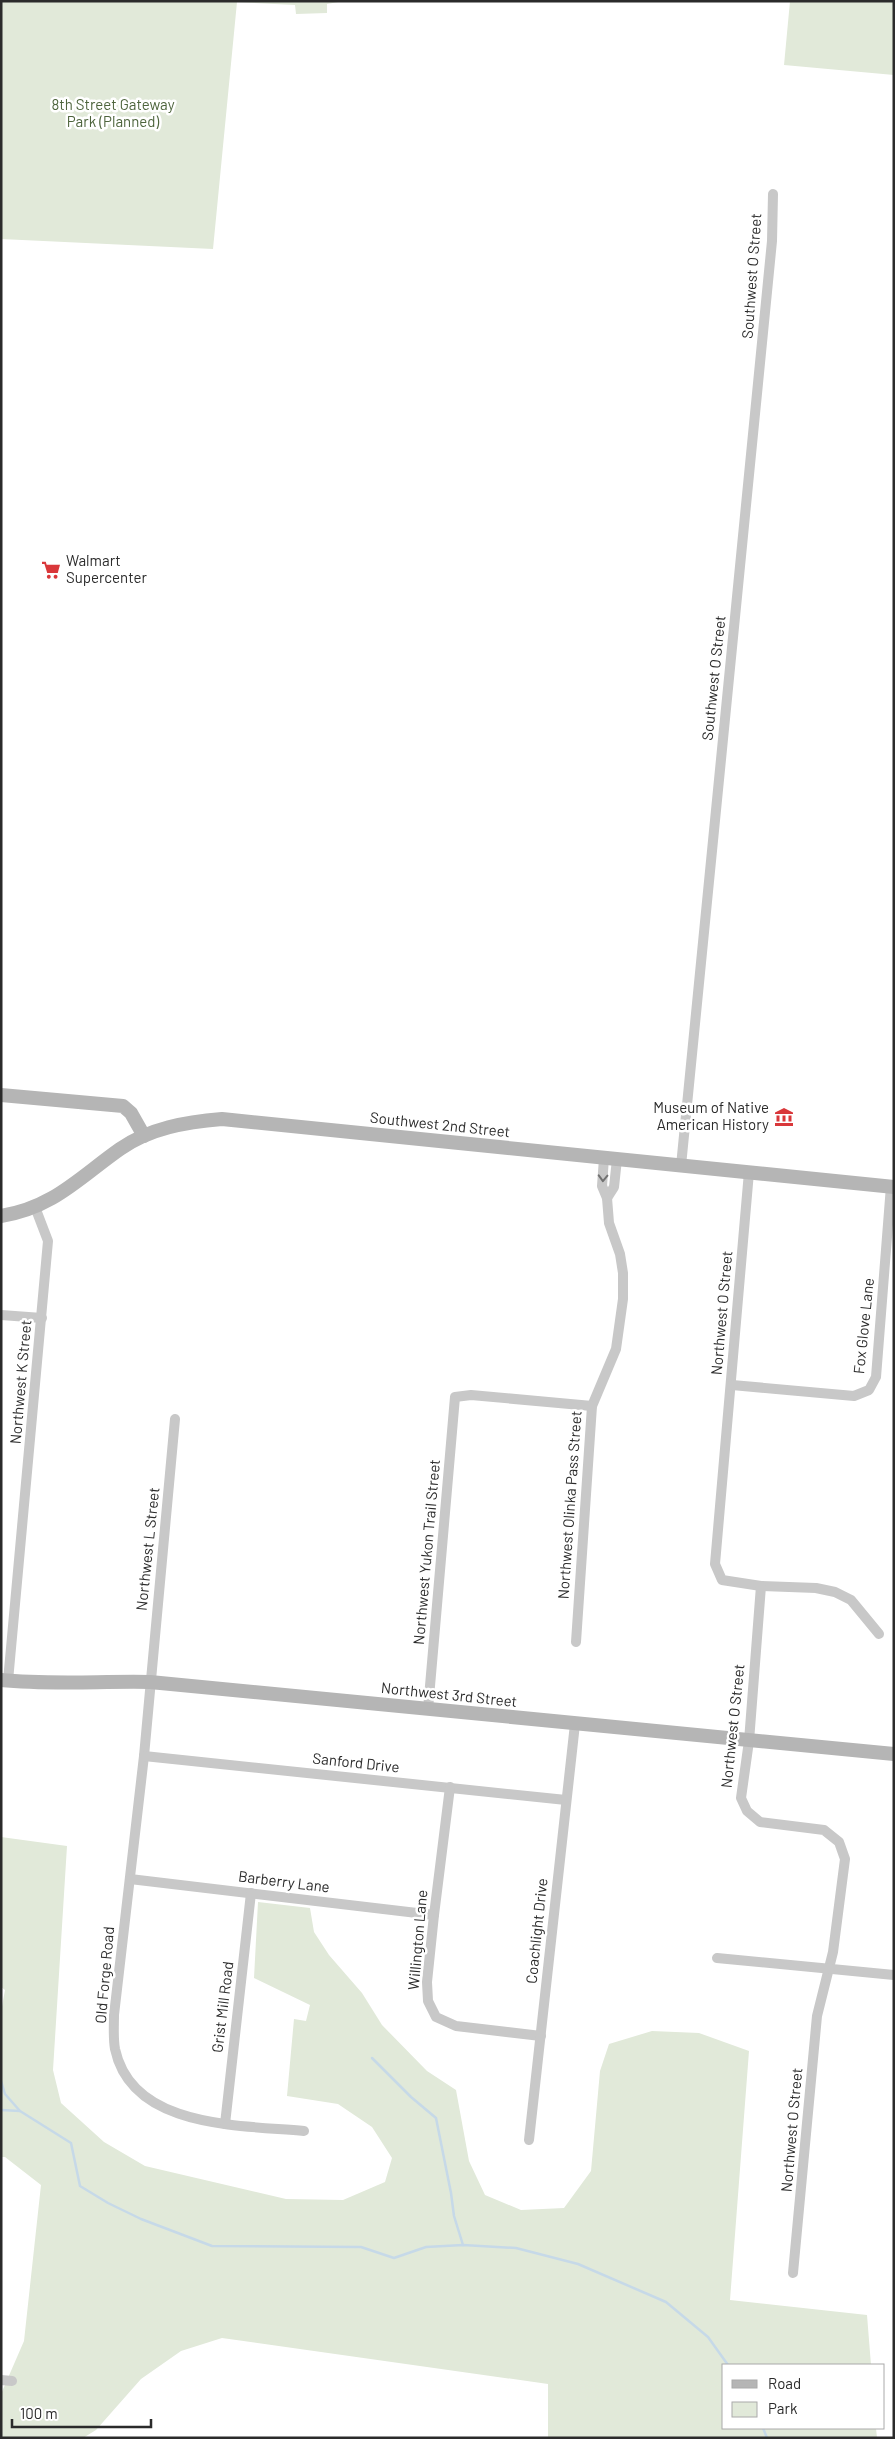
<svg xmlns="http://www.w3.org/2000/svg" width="895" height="2439" font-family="Barlow,sans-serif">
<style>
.green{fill:#e1e9d9}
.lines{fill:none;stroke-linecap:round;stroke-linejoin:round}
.stream{stroke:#c6d9e8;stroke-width:2.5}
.street{stroke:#c8c8c8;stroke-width:10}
.secondary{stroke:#b5b5b5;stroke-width:14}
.oneway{stroke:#727272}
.labels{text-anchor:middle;stroke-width:5;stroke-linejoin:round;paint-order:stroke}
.park-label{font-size:15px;fill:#4d643c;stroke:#fff}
.street-label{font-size:15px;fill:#2b2b2b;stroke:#fff}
.poi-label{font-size:15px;fill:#2b2b2b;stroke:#fff;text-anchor:start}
</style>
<rect width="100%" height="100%" fill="#fff"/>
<g class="green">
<polygon points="1,1 344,1 327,4 327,13 296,14 295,5 237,2 213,249 1,239"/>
<polygon points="790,1 894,1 894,75 784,65"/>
<polygon points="1,1837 67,1846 53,2070 61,2103 104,2142 145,2166 286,2199 343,2200 385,2182 392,2158 372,2127 338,2104 287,2096 294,2019 306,2021 310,2005 254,1978 258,1902 310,1908 314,1932 329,1955 362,1993 382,2025 427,2071 456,2090 469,2161 485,2195 521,2210 564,2208 591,2171 600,2071 609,2044 652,2031 699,2033 749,2051 730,2300 867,2315 871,2365 724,2365 724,2428 876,2428 877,2438 548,2438 548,2384 222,2338 181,2351 141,2379 96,2430 83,2438 1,2438 1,2394 24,2341 41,2185 5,2157 1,2157 1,2012 5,1990 1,1987"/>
</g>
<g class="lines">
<g class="stream">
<polyline points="372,2058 411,2097 436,2118 451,2193 454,2216 463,2245"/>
<polyline points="1,2081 5,2094 20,2111"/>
<polyline points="1,2110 20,2111 71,2143 80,2186 108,2203 141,2219 212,2246 361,2247 394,2258 426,2247 463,2245 516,2248 578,2264 666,2302 708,2337 728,2365"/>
<polyline points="763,2428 767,2438"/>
</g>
<g class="street">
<polyline points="681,1166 772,241 773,194"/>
<polyline points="749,1172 715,1564 722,1580 761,1586 816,1588 835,1592 851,1600 879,1634"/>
<polyline points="607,1198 614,1187 617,1159"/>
<polyline points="1,1315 42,1318"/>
<polyline points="732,1385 854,1396 869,1390 876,1377 891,1186"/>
<path d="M175,1419L144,1756L114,2015C114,2026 113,2038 115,2049C132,2129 241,2125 304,2131"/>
<polyline points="761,1586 749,1741 741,1798 747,1811 760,1822 824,1830 839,1842 845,1859 833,1952 817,2016 793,2273"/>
<polyline points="576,1642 592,1406 616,1349 623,1299 623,1273 620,1254 609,1223 607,1198 602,1186 604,1158"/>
<polyline points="8,1681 48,1241 35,1207"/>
<polyline points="428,1709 455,1397 471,1395 592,1406"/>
<polyline points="144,1756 566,1800"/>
<polyline points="450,1787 434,1915 427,1982 428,2001 436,2017 456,2026 541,2036"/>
<polyline points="130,1879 434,1915"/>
<polyline points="717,1958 894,1975"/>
<polyline points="225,2124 251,1893"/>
<polyline points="529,2140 575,1724"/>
<polyline points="1,2380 12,2381"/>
</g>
<g class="secondary">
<polyline points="1,1095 123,1106 131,1113 144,1136"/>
<path d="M1,1216C53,1208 80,1177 120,1149C150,1128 186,1122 222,1119L894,1187"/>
<path d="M1,1680C50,1685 101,1681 150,1682L894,1754"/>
</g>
</g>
<defs><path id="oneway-chevron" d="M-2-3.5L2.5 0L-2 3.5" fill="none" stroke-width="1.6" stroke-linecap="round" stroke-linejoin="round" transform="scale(1.25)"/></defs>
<use class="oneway" href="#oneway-chevron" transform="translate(603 1178) rotate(92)"/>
<defs>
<g id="supermarket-bare" transform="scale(1.5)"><path d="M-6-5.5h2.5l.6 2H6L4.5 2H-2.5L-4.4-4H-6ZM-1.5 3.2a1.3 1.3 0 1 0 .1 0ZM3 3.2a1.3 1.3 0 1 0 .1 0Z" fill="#d9373a" stroke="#fff" stroke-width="2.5" paint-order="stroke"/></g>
<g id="museum-bare" transform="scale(1.5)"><path d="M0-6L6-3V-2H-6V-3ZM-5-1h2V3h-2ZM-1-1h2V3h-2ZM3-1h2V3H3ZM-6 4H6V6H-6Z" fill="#d9373a" stroke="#fff" stroke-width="2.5" paint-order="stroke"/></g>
</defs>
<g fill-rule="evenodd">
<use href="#supermarket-bare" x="51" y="570"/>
<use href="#museum-bare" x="784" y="1117"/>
</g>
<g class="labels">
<g class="park-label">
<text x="113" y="110">8th Street Gateway<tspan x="113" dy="17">Park (Planned)</tspan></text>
</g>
<g class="street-label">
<text transform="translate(752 276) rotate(-86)" y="5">Southwest O Street</text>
<text transform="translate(714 678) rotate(-84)" y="5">Southwest O Street</text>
<text transform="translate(440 1125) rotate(6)" y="5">Southwest 2nd Street</text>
<text transform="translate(722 1313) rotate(-85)" y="5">Northwest O Street</text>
<text transform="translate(864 1326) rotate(-84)" y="5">Fox Glove Lane</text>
<text transform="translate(21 1382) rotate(-85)" y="5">Northwest K Street</text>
<text transform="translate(570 1505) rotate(-86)" y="5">Northwest Olinka Pass Street</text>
<text transform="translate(148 1549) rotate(-84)" y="5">Northwest L Street</text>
<text transform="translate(427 1552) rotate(-85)" y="5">Northwest Yukon Trail Street</text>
<text transform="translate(449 1695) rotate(6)" y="5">Northwest 3rd Street</text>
<text transform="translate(733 1726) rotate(-84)" y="5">Northwest O Street</text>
<text transform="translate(356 1763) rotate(6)" y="5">Sanford Drive</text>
<text transform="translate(284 1882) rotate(7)" y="5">Barberry Lane</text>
<text transform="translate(537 1931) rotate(-84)" y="5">Coachlight Drive</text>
<text transform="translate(418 1940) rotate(-85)" y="5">Willington Lane</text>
<text transform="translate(105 1975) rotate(-85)" y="5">Old Forge Road</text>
<text transform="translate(223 2007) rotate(-83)" y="5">Grist Mill Road</text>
<text transform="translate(792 2130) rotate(-85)" y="5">Northwest O Street</text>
</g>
<g class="poi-label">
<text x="66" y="566">Walmart<tspan x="66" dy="17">Supercenter</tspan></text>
<text x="769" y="1113" text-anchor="end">Museum of Native<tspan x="769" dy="17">American History</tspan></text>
</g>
</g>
<rect width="895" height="2439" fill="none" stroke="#2b2b2b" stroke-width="5"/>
<rect x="722" y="2364" width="162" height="65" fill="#ffffff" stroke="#aaaaaa"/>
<rect x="732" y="2380" width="25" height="8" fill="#b5b5b5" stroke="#aaaaaa"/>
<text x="768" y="2389" font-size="15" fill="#2b2b2b">Road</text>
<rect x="732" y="2402" width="25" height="15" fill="#e1e9d9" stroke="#aaaaaa"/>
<text x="768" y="2414" font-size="15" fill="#2b2b2b">Park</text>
<path d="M12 2419v8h139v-8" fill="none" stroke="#2b2b2b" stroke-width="2.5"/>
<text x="20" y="2419" font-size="15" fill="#2b2b2b" stroke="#ffffff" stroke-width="4" paint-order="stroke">100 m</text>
</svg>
